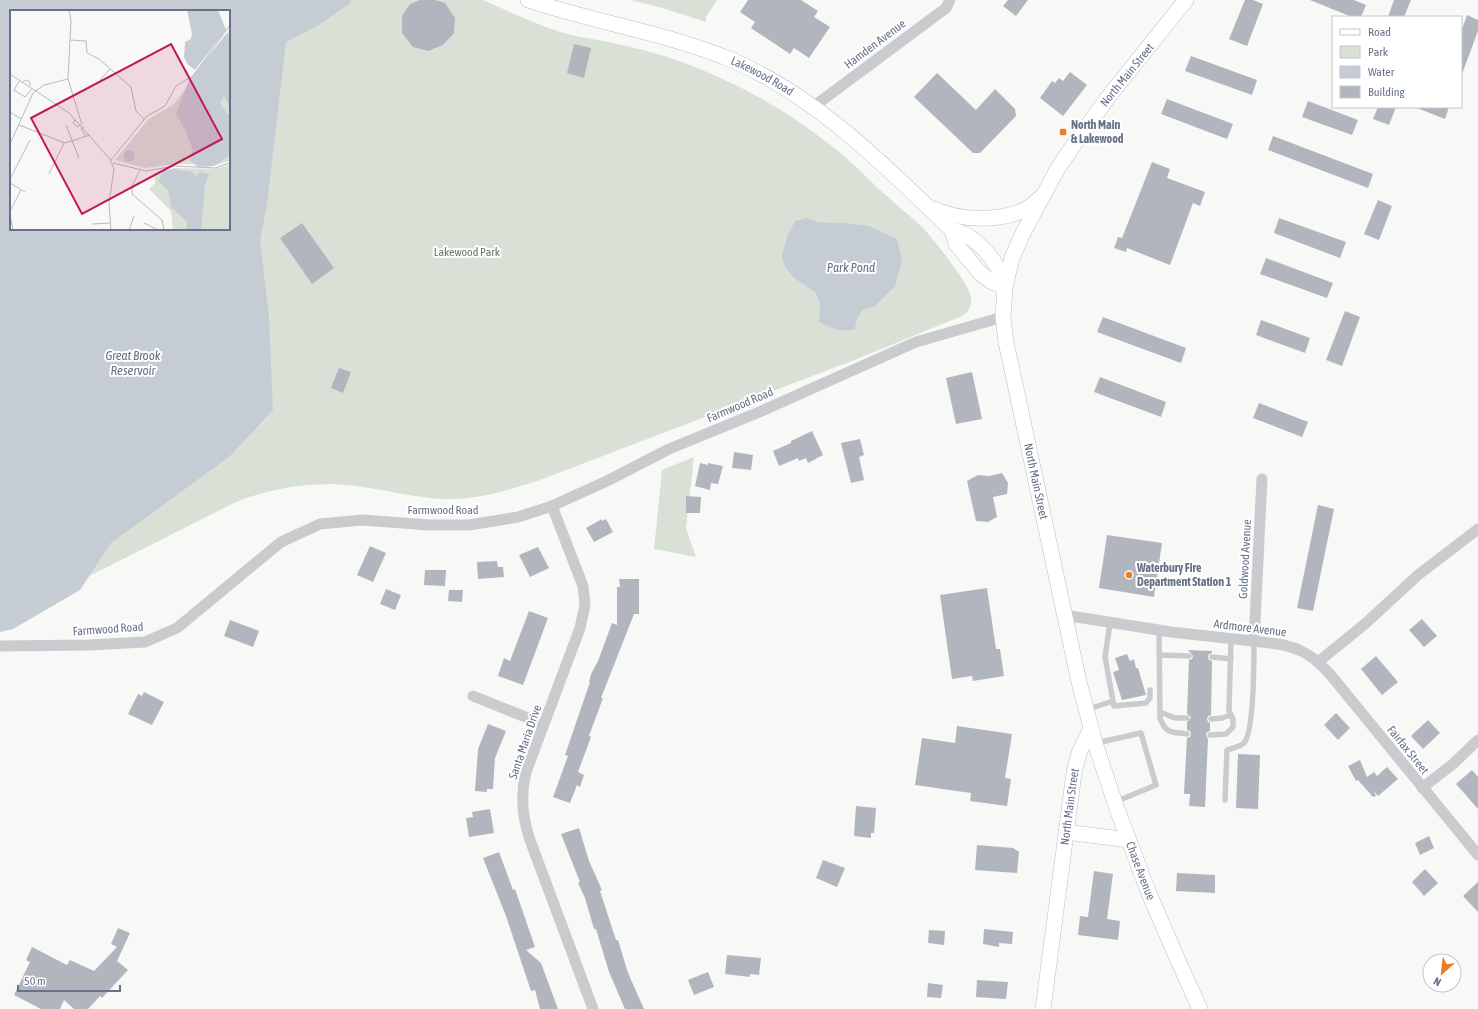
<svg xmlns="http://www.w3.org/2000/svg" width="1478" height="1009" font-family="'Asap Condensed',sans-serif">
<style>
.green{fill:#d9e1d7;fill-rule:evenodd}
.water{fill:#c6ccd3;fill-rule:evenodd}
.building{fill:#b1b6be}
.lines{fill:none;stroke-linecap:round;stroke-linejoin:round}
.secondary-casing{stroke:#bbbec4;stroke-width:16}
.service{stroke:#c9cbcf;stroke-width:5.5}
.minor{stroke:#c9cbcf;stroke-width:11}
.secondary{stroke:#fff;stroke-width:15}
.poi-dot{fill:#ea7e25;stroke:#fff;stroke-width:1.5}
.labels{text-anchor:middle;stroke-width:4;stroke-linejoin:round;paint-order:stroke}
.street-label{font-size:12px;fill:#677288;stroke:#fff}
.poi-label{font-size:12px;font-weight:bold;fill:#677288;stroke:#fff;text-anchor:start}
.park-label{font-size:12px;fill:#627a62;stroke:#fff}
.water-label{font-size:13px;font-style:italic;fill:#637383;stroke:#fff}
.inset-road{fill:none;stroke:#b5bbc3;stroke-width:1}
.view{fill:#c2185b;fill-opacity:0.15;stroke:#c2185b;stroke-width:2}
.inset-edge{fill:none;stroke:#677288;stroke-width:2}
</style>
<rect width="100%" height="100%" fill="#f8f9f6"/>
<g class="green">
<path d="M0,0H483C515,14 547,30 581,37C590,39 599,40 608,42C634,47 660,54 685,63C737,83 785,109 829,144C847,157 863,174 879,189C894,203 911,216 925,230C937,244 948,258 959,274C968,288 980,304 962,316L857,359L540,480C508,490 478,500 444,499C415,498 386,490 357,486C315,481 271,487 232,504L10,616ZM11,11H229V229H11Z"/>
<polygon points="630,0 717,0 706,17 706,22 662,8"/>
<polygon points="694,457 686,528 696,557 654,549 662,470"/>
</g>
<g class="water">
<path d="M0,0H351L349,4L319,25L286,42L267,204L260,241L269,316L273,410L229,457L111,543L80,590L13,629L0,632ZM11,11H229V229H11Z"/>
<path d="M807,218L817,222L831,223H845L869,226L897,239L902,261L895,286L875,306L862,310L856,321L855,329C842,333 831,328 819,322L820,303L815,292L794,278L785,267L782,256L787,237L795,221Z"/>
</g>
<g class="building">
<polygon points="420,0 435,0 445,3 455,18 454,33 443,45 428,51 413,47 402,33 402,16 410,4"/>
<polygon points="748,0 801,0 818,11 814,17 830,27 809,58 794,48 790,54 751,28 755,22 740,12"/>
<polygon points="1008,0 1028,0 1016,16 1003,6"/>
<polygon points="1245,0 1253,0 1263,4 1247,46 1229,39"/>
<polygon points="1310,0 1354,0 1366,5 1361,17 1352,17"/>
<polygon points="1394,0 1411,0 1404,17 1388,17"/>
<polygon points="1467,15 1478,20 1478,31 1462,74 1461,32"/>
<polygon points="574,44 591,48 584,78 567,73"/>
<polygon points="1191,56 1257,80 1252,95 1185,71"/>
<polygon points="1070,72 1087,85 1063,116 1040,98 1052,81 1055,83 1059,78 1063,81"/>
<polygon points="937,73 976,110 995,89 1015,109 1016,116 980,153 973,153 914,97"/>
<polygon points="1167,99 1233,124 1227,139 1161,114"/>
<polygon points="1308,101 1358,120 1352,135 1302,117"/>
<polygon points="1378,107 1396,107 1389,125 1373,119"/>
<polygon points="1417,107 1449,107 1445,119 1417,108"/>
<polygon points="1273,136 1373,174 1368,188 1268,150"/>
<polygon points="1152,162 1170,169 1167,178 1205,192 1200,206 1193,203 1170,265 1127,248 1126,252 1114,248 1118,237 1122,238"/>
<polygon points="1378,200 1392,206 1379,240 1364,234"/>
<polygon points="1279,218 1346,242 1340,258 1274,233"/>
<polygon points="302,223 334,268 312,284 280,238"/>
<polygon points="1266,258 1333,283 1327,298 1260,274"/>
<polygon points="1345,311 1360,317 1342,366 1326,360"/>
<polygon points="1103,317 1186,348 1181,363 1097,332"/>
<polygon points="1261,320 1310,338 1305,353 1256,335"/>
<polygon points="339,368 351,372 343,393 331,388"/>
<polygon points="972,372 982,419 956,424 946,378"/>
<polygon points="1100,377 1166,402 1161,417 1094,392"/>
<polygon points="1259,403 1308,422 1302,437 1253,418"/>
<polygon points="812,431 823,455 808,463 806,458 799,461 798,458 779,466 773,451 791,443 791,441"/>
<polygon points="860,439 864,455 859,457 864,480 851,483 841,443"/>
<polygon points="734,452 753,455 751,470 732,468"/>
<polygon points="700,463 708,465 708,463 723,466 718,484 711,483 710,490 695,486"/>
<polygon points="1002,473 1008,483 1007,494 993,497 997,517 988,522 976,521 967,481 978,475 989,476"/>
<polygon points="686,496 701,497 700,513 686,513"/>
<polygon points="1318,505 1334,509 1313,611 1297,608"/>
<polygon points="602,519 602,521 606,519 613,532 594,542 586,528"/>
<polygon points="1107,535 1162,543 1154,597 1099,588"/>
<polygon points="370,546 386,553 373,582 357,575"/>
<polygon points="538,547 549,568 530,577 519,555"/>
<polygon points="497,561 498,567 503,567 504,577 478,579 477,562"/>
<polygon points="425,570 446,570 445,586 424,585"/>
<polygon points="619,579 639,579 639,614 634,614 601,698 603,698 589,736 591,737 578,772 584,775 580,787 577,785 570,803 553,797 568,756 565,755 590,682 589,682 591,674 598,661 612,623 617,625 617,587 620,587"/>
<polygon points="987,588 996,649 1000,649 1004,676 973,681 972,676 952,679 940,595"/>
<polygon points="386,589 401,595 395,610 380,604"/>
<polygon points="449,590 463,590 462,602 448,601"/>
<polygon points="529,611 548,618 523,685 498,676 504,658 510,661"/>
<polygon points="1422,619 1437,636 1424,647 1409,630"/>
<polygon points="230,620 259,631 253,647 224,636"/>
<polygon points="1188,650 1212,651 1212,653 1209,654 1208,657 1209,660 1212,661 1211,715 1208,716 1207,719 1208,722 1210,723 1210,731 1207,732 1206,735 1208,739 1205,807 1189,806 1190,794 1184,794 1187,738 1190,737 1191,734 1190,731 1187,730 1187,722 1191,718 1190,716 1187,714 1189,660 1192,659 1193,656"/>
<polygon points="1127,654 1130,661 1134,659 1136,668 1138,668 1146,695 1122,700 1113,672 1119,670 1115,658"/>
<polygon points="1376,656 1398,682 1382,695 1361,669"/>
<polygon points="144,692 164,702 152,725 128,714 138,694 142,696"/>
<polygon points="1336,713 1350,728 1338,740 1324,725"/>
<polygon points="1428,720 1440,733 1423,749 1411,736"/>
<polygon points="488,724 506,731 495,758 493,789 487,789 487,792 475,791 478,749"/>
<polygon points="957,726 1012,734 1005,778 1011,779 1007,806 970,801 971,793 915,785 922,738 955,743"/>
<polygon points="1238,754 1260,755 1258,809 1236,808"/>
<polygon points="1360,760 1367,777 1374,772 1377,776 1387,767 1398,779 1378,796 1374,791 1376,796 1373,797 1358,780 1356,781 1348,766"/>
<polygon points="1472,770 1478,777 1478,809 1456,784"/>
<polygon points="856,806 876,808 874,833 871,833 871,838 854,836"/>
<polygon points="490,809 494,833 469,837 466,818 473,817 472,812"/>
<polygon points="579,828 589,861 602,890 600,891 616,940 618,940 628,973 644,1009 625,1009 609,972 596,929 594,929 585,898 578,883 580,882 561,834"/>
<polygon points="1429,836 1434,848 1420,855 1415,843"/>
<polygon points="977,845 1013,848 1019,852 1017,873 975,870"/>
<polygon points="499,852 513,890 515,889 535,947 526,950 541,963 558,1009 540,1009 535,990 531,991 506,916 483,858"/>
<polygon points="823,860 845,868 837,887 816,878"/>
<polygon points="1425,869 1438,883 1424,896 1412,882"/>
<polygon points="1094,871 1113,874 1107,919 1120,921 1118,940 1078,935 1080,916 1088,917"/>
<polygon points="1177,873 1215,875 1215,893 1176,891"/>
<polygon points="1478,882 1478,912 1463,896"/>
<polygon points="118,928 130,933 117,961 128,970 102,998 100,996 88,1009 74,1009 64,1000 60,1009 41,1009 14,995 30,962 26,960 32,947 67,965 70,960 94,971 117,947 111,944"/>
<polygon points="984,929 1013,932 1012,944 999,943 999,947 983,944"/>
<polygon points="929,930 945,931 944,945 928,943"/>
<polygon points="727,955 761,958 759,975 750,974 750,977 725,974"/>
<polygon points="708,972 714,987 694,995 688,980"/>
<polygon points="977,980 1008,982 1006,999 976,997"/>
<polygon points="928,983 943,985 941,998 927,997"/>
</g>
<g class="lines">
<g class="secondary-casing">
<g id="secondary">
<path id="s1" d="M528,0C596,23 668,33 734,61C819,98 886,167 952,230C971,233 989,252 998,268C1001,274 1003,280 1005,286"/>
<path id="s2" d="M1186,0L1109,96L1075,143L1058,168L1023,233L1012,258L1005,287L1003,317L1006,342L1079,682L1095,743L1117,809L1148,891L1176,956L1200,1009"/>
<path d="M934,209C960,221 1002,222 1028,208C1032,205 1036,202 1040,198"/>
<polyline points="952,230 956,244 980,273 992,282 1005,287"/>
<polyline points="1066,832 1129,840"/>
<path id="s3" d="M1043,1009L1074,773L1079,753L1091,728"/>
</g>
</g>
<g class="service">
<path d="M1159,630L1160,718C1166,734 1171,732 1187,734"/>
<polyline points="1160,655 1189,656"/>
<polyline points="1212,657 1231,659"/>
<polyline points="1113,701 1114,706 1146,703 1150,698 1150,690"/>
<polyline points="1086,710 1113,701 1105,657 1110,623"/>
<polyline points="1160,712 1175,718 1187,718"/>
<polyline points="1211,719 1222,718 1231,715"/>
<polyline points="1210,735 1226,734 1233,727 1233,719 1229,711 1231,638"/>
<polyline points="1096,743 1141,733 1156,785 1115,802"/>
<path d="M1225,800L1227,750C1232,748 1240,747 1244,743C1254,732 1254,659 1254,641"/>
</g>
<g class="minor">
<polyline points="813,107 946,8 950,0"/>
<path d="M552,506L583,586L585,605L580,628L526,772C520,796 522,817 530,840L593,1009"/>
<path d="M1064,615L1171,632L1278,644C1301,648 1313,656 1329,673L1478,855"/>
<polyline points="1254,641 1262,479"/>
<polyline points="0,646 89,645 145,642 177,628 281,542 320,524 362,520 429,525 469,525 518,517 552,506 609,480 669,449 764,410 916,342 1003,317"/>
<polyline points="1318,662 1366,623 1418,575 1478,529"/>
<polyline points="473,696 543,724"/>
<polyline points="1422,788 1453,764 1478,740"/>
</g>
<use href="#secondary" class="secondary"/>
</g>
<g class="poi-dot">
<rect x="1059" y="128" width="8" height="8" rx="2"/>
<circle cx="1129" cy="575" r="4"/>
</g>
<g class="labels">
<g class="street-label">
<text transform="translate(875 44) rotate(-37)" y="4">Hamden Avenue</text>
<text transform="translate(1127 75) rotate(-51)" y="4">North Main Street</text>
<text dy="4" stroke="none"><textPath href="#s1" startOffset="247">Lakewood Road</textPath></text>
<text transform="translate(740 405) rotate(-23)" y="4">Farmwood Road</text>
<text dy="4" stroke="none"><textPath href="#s2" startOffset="540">North Main Street</textPath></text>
<text x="443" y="514">Farmwood Road</text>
<text transform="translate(1245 559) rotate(-87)" y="4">Goldwood Avenue</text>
<text transform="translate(1250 628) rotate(7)" y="4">Ardmore Avenue</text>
<text transform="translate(108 629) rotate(-4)" y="4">Farmwood Road</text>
<text transform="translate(525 742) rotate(-71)" y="4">Santa Maria Drive</text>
<text transform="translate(1408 750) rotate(51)" y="4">Fairfax Street</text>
<text dy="4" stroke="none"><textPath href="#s3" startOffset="204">North Main Street</textPath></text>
<text dy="4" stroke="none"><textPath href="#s2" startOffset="944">Chase Avenue</textPath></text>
</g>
<g class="poi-label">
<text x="1071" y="129">North Main<tspan x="1071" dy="14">&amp; Lakewood</tspan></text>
<text x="1137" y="572">Waterbury Fire<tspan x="1137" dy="14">Department Station 1</tspan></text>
</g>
<g class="park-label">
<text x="467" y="256">Lakewood Park</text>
</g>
<g class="water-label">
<text x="851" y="272">Park Pond</text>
<text x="133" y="360">Great Brook<tspan x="133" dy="15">Reservoir</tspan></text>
</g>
</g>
<g transform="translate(10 10)">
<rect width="220" height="220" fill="#f8f9f6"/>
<path d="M220,19V151L206,155L167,154L135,158L105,150L139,109L164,94ZM220,155L219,220H163L161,201L139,179L145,173L144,163L165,158L205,159Z" fill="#d9e1d7"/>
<path d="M177,0H208L216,20L185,60L177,54L174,47L175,32L181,29L182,24ZM217,23L220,28V97L214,86L210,93L218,105L220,101V145L204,156L188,157L179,150L183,140L175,120L166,104L179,70ZM113.5 146a5.5 5.5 0 1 1 11 0a5.5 5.5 0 1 1-11 0ZM164,159L182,162L186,167L189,162L199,164L195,175L191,220H176L177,212L161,197L158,180L148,171L153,161Z" fill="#c6ccd3"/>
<path class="inset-road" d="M59,0L61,10L58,69L72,115M60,30L76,31L77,43L89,49L121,77L126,101L134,109M0,64L59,103L100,149L104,159L99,193L101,220M10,70L4,80L15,87L22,79M90,70L100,59M13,72L16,70L20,72V76M0,102L11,109M65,110L63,113L67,117L70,115M9,115L55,133L80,125M56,115L69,148M74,117L71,119L76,126M0,134L23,83L34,75L58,69M101,150L137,106L155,96L166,76L183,66L220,15M103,153L136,161L165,156L205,158L220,153M130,160L122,176V184L152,210L154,220M39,164L54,133M0,169L20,130M0,173L15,182M0,201L11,180M0,205L3,220M134,213L148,220M82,214L101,213M119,220L124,206"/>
<path class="view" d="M161,34L212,129L72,204L21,108Z"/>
<rect width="220" height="220" class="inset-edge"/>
</g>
<rect x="1332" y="16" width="130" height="92" fill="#ffffff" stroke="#c2c7cf"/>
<rect x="1340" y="29" width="20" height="6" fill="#ffffff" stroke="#c2c7cf"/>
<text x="1368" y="36" font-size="12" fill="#677288">Road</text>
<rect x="1340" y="46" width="20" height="12" fill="#d9e1d7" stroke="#c2c7cf"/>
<text x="1368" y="56" font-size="12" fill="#677288">Park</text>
<rect x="1340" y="66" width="20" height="12" fill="#c6ccd3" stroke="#c2c7cf"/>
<text x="1368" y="76" font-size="12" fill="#677288">Water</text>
<rect x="1340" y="86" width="20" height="12" fill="#b1b6be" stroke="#c2c7cf"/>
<text x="1368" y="96" font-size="12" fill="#677288">Building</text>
<g transform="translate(1442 973) rotate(208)"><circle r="19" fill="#ffffff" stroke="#c2c7cf"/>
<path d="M0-3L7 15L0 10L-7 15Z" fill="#ea7e25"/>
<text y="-6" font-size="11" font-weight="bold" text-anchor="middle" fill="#677288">N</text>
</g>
<path d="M18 985v6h102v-6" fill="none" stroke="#677288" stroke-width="2"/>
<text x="24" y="985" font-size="12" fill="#677288" stroke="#ffffff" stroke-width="3" paint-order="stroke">50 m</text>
</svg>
